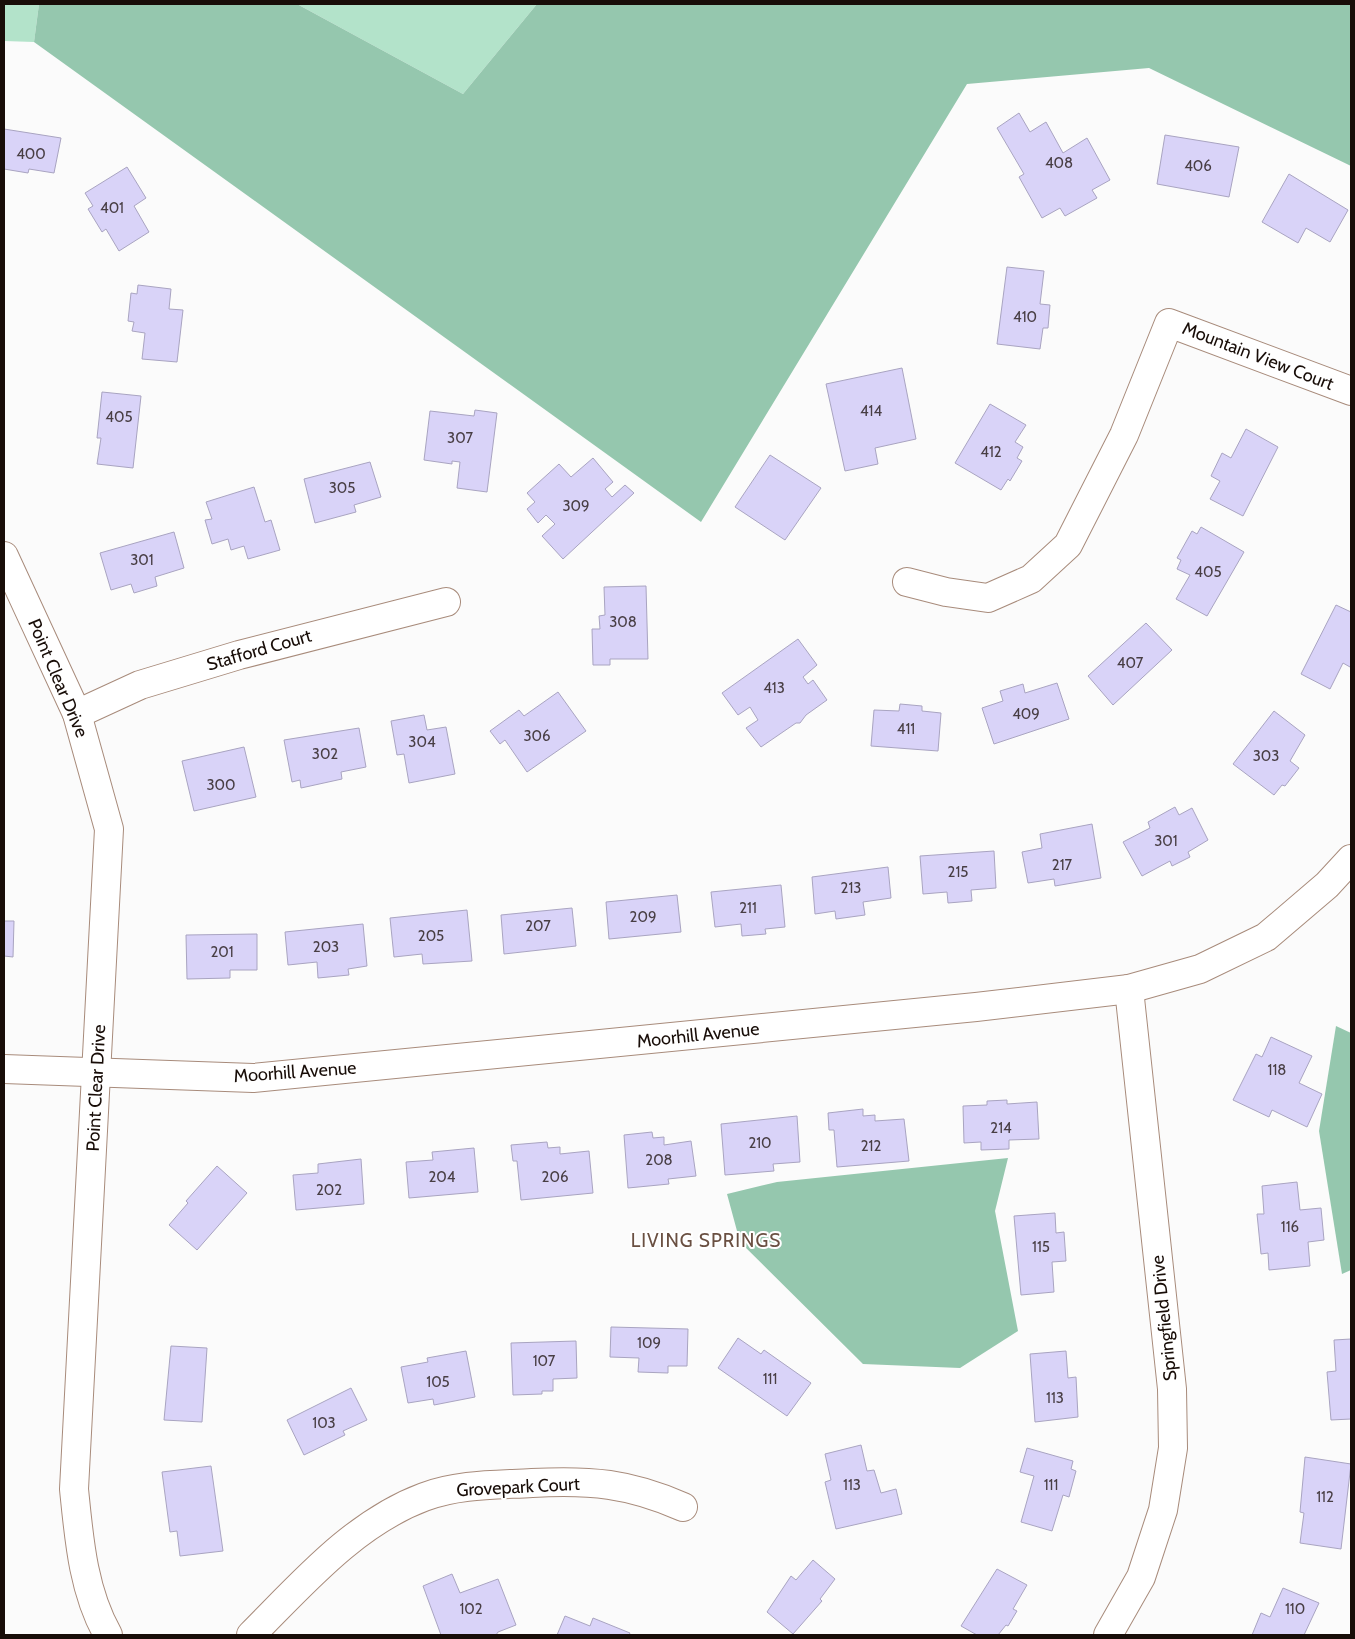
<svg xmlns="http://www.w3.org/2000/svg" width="1355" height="1639" font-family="Cabin,sans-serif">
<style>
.green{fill:#b3e3ca}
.forest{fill:#95c7ae}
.building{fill:#d9d3f8;stroke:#a9a4c1}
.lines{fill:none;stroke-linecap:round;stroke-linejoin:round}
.minor-casing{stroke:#a88b7b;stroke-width:30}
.minor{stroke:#fff;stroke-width:28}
.labels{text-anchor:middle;stroke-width:4;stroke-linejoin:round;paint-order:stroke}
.number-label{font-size:15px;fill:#483e44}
.street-label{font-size:18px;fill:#180d08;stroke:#fff}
.neighbourhood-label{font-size:19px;letter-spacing:1px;fill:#6a5042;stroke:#fff}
</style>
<rect width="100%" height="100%" fill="#fbfbfb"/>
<g class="green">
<polygon points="4,4 39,4 34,42 4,41"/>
<polygon points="297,4 537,4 463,94"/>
</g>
<g class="forest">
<polygon points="39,4 297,4 463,94 537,4 1351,4 1351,166 1149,68 967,84 701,522 34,42"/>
<polygon points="1336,1026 1351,1033 1351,1270 1342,1274 1319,1131"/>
<polygon points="1008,1158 995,1211 1018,1331 960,1368 863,1364 740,1242 727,1194 777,1182"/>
</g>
<g class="building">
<polygon points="1019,113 1030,132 1046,122 1063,153 1087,138 1110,180 1092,190 1097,198 1065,216 1060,208 1042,218 1019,177 1024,174 997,128"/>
<polygon points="4,129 61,138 54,173 29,169 28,173 4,169"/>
<polygon points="1165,135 1239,147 1229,197 1157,184"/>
<polygon points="127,167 146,198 134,206 149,232 119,251 106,229 102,232 88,209 93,206 85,193"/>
<polygon points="1289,174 1348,210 1330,242 1306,228 1298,243 1262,222"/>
<polygon points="1007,267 1044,271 1040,304 1050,305 1048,328 1043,328 1040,349 997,344"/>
<polygon points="138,285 171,289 169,309 183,310 177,362 142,359 145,333 132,331 134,322 128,321 131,293 137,294"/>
<polygon points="902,368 916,439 875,448 878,464 845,471 826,384"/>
<polygon points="102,392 141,396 133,468 97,464 101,438 97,438"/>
<polygon points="990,404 1026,425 1015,442 1023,447 1017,458 1022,461 1010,481 1008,479 1001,490 955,463"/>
<polygon points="475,410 497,413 487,492 457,488 460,462 452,461 452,464 424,460 430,411 474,416"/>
<polygon points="1246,429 1278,447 1243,516 1210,499 1220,481 1211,476 1222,453 1231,458"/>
<polygon points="770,455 821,488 785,540 735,507"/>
<polygon points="593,458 613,482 605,489 612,497 625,485 634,493 563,559 542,536 555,524 546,515 538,523 527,509 535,502 527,493 559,464 571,477"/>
<polygon points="370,462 381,497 354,505 356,512 315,523 304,479"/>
<polygon points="254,487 265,522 271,520 280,550 248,559 244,546 231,550 228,539 212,544 205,520 212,519 206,502"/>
<polygon points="1201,527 1244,552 1207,616 1176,599 1190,575 1177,569 1181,560 1177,558 1192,531 1197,534"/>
<polygon points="174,532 184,568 155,577 157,586 134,593 131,584 111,590 100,553"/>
<polygon points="646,586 648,659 610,659 610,665 593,665 592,629 600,629 599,616 605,615 604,587"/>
<polygon points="1336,605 1351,612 1351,664 1350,667 1343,663 1330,689 1301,674"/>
<polygon points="1146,623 1172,650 1113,705 1088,676"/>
<polygon points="798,639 817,665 803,677 808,684 813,680 827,700 806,715 800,723 796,723 761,747 746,728 758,720 750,707 738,715 722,693"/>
<polygon points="1057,683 1069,719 994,744 982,708 1003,701 1000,691 1023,684 1025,693"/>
<polygon points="558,692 586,731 527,772 505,740 500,744 490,731 519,710 524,716"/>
<polygon points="900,704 922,706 922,711 941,713 938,751 871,746 874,710 899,711"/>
<polygon points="1274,711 1305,735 1290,761 1299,768 1285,786 1282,785 1274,795 1233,764"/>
<polygon points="424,715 427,730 446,727 455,774 409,783 404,754 397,755 391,721"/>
<polygon points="359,728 366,767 341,772 342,779 301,788 300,780 292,782 284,740"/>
<polygon points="244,747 256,797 194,811 182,761"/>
<polygon points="1175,807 1179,815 1192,808 1208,840 1188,852 1190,857 1172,866 1170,861 1142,876 1123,842 1150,828 1148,822"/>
<polygon points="1092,824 1101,878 1055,886 1054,879 1028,883 1022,852 1042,848 1040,834"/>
<polygon points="994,851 996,888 971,890 972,901 948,903 947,892 923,894 920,856"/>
<polygon points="888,867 891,898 863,902 865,915 836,919 835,911 815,914 812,877"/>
<polygon points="781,885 785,927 765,929 766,934 742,936 741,924 715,927 711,892"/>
<polygon points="677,895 681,932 609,939 606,902"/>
<polygon points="572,908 576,946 504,954 501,915"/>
<polygon points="467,910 472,961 423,964 422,954 394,957 390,918"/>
<polygon points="4,921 14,921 13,957 4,956"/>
<polygon points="363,924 367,966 348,969 349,975 318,978 317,962 288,965 285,932"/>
<polygon points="257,934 257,970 230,970 230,978 187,979 186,935"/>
<polygon points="1271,1037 1312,1056 1299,1083 1322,1094 1307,1127 1272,1110 1269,1117 1233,1100 1256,1054 1262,1057"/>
<polygon points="1007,1100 1007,1104 1037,1102 1039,1139 1009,1140 1009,1149 981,1150 981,1142 964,1143 963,1106 987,1105 987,1101"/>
<polygon points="863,1109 863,1116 875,1115 875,1121 904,1119 909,1161 837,1167 834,1130 829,1130 828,1113"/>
<polygon points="797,1116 800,1162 773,1164 774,1171 725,1175 721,1124"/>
<polygon points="652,1132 653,1138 664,1137 664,1145 691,1141 696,1176 668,1179 669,1184 628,1188 624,1135"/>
<polygon points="547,1142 548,1148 560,1147 560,1154 589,1151 593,1193 521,1200 517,1161 513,1161 511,1145"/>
<polygon points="474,1148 478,1192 409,1198 406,1162 433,1160 432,1152"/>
<polygon points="361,1159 364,1204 296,1210 293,1175 318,1173 318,1164"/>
<polygon points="217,1166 247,1193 197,1250 169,1225 188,1203 186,1201"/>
<polygon points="1297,1182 1300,1210 1321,1208 1324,1240 1308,1242 1310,1266 1269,1270 1268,1253 1261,1254 1257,1214 1264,1214 1262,1186"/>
<polygon points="1055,1213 1056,1233 1064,1232 1066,1261 1052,1262 1054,1292 1021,1295 1014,1216"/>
<polygon points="611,1327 688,1329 687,1366 668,1366 668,1373 638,1372 639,1358 610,1357"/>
<polygon points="738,1338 761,1354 764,1350 811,1383 787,1416 718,1368"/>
<polygon points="1351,1339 1351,1419 1331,1420 1327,1372 1336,1371 1334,1340"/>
<polygon points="576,1341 577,1378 553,1379 553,1391 542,1391 542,1394 513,1395 511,1343"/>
<polygon points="171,1346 207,1348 202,1422 164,1420"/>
<polygon points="466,1351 475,1397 434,1405 433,1399 408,1403 401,1367 428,1362 427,1358"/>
<polygon points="1066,1351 1068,1378 1076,1377 1078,1417 1035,1422 1030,1354"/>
<polygon points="351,1388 367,1420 343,1431 345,1435 304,1455 287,1420"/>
<polygon points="861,1445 867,1471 874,1470 881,1493 896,1489 902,1514 836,1529 825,1482 831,1480 825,1454"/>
<polygon points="1027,1448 1073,1461 1071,1469 1076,1471 1069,1497 1063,1495 1052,1531 1021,1522 1034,1476 1020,1472"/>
<polygon points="1305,1457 1351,1464 1341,1549 1300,1543 1304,1513 1300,1512"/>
<polygon points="211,1466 223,1551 180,1556 177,1531 170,1532 162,1472"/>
<polygon points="813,1560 835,1579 820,1599 822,1601 793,1634 767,1612 791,1576 796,1580"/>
<polygon points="997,1569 1027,1585 1013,1609 1017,1611 1008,1626 1006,1625 998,1635 977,1635 961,1626"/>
<polygon points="452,1574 460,1593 498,1579 516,1625 498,1632 496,1635 441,1635 423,1586"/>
<polygon points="1283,1588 1319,1603 1304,1635 1252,1635 1261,1613 1270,1617"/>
<polygon points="565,1616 590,1626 593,1618 630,1633 629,1635 557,1635"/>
</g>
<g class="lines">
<g class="minor-casing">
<g id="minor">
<path d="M4,556L77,714L109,829L74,1489C79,1539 83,1591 108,1635"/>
<polyline points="907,582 946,592 988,598 1031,579 1068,545 1124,435 1169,323 1351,391"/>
<polyline points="77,714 140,685 239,655 446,602"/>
<polyline points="4,1069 253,1078 976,1007 1129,989 1200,969 1266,937 1327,885 1351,859"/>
<path d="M251,1635C302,1584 354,1523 424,1497C458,1484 496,1485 532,1483C590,1480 629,1483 683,1507"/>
<polyline points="1108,1635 1141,1577 1163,1510 1173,1448 1172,1389 1129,989"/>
</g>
</g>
<use href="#minor" class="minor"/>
</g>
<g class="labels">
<g class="number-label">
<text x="31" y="159">400</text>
<text x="1059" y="168">408</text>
<text x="1198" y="171">406</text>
<text x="112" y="213">401</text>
<text x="1025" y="322">410</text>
<text x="871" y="416">414</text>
<text x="119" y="422">405</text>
<text x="460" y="443">307</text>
<text x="991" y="457">412</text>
<text x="342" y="493">305</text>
<text x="576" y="511">309</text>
<text x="142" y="565">301</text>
<text x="1208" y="577">405</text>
<text x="623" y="627">308</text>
<text x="1130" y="668">407</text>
<text x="774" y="693">413</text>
<text x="1026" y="719">409</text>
<text x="906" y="734">411</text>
<text x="537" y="741">306</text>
<text x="422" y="747">304</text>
<text x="325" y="759">302</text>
<text x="1266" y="761">303</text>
<text x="221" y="790">300</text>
<text x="1166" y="846">301</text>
<text x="1062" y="870">217</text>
<text x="958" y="877">215</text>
<text x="851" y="893">213</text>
<text x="748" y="913">211</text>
<text x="643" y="922">209</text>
<text x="538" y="931">207</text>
<text x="431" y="941">205</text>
<text x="326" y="952">203</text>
<text x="222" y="957">201</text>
<text x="1277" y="1075">118</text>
<text x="1001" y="1133">214</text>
<text x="760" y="1148">210</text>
<text x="871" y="1151">212</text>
<text x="659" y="1165">208</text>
<text x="442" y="1182">204</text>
<text x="555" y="1182">206</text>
<text x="329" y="1195">202</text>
<text x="1290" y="1232">116</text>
<text x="1041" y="1252">115</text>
<text x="649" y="1348">109</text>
<text x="544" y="1366">107</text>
<text x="770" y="1384">111</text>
<text x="438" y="1387">105</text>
<text x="1055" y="1403">113</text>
<text x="324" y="1428">103</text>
<text x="852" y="1490">113</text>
<text x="1051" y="1490">111</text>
<text x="1325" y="1502">112</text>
<text x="471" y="1614">102</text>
<text x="1295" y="1614">110</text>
</g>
<g class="street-label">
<text transform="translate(1258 356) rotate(21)" y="6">Mountain View Court</text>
<text transform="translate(259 650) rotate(-16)" y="6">Stafford Court</text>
<text transform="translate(58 678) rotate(67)" y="6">Point Clear Drive</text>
<text transform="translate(698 1035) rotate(-6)" y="6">Moorhill Avenue</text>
<text transform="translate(295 1072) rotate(-4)" y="6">Moorhill Avenue</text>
<text transform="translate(96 1088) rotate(-87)" y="6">Point Clear Drive</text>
<text transform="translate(1164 1318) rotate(-96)" y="6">Springfield Drive</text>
<text transform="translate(518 1487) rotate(-3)" y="6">Grovepark Court</text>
</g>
<g class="neighbourhood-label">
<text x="706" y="1247">LIVING SPRINGS</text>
</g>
</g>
<rect width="1355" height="1639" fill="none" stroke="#180d08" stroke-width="10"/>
</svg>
